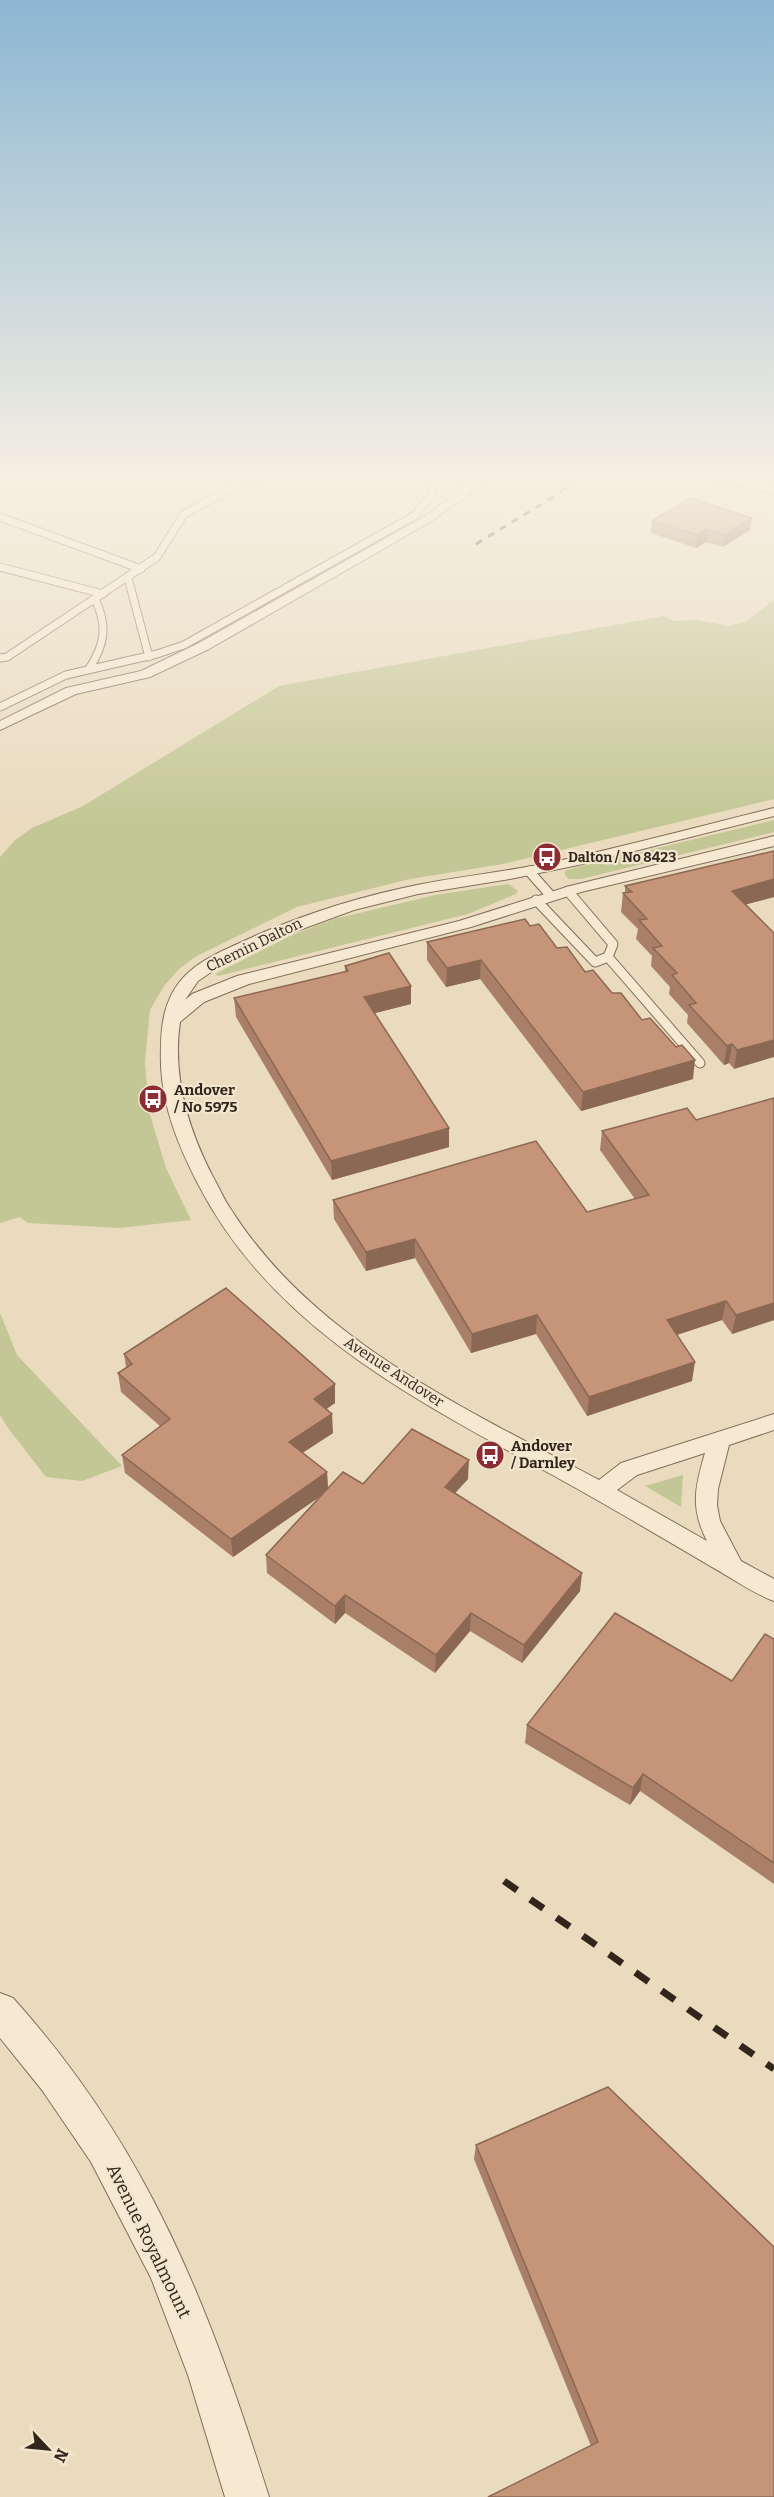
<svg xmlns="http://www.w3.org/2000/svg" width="774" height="2497" font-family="Bitter,serif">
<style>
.green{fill:#c3c795}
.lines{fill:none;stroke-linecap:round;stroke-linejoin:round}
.service-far1-casing{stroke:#816d59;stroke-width:9}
.service-casing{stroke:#816d59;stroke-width:11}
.minor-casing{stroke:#816d59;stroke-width:2}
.tertiary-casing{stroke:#816d59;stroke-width:2}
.service-far1{stroke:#f6e9d2;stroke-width:7}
.service{stroke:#f6e9d2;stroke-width:9}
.minor{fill:#f6e9d2;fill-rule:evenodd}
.tertiary{fill:#f6e9d2;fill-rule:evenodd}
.rail-far1{stroke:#32261c;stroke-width:3;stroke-dasharray:7 7;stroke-linecap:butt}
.rail{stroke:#32261c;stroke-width:7;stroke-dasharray:16 16;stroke-linecap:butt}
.wall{fill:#aa7f67}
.shaded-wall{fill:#8b6854}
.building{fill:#c69478;stroke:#8b6854;stroke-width:1.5}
.labels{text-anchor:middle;stroke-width:4.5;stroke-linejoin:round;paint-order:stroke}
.far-poi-label{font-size:14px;font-weight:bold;fill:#32261c;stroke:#f2e6ce;text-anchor:start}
.street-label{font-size:15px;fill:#32261c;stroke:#f2e6ce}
.poi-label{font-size:15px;font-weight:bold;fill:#32261c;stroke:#f2e6ce;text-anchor:start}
.near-street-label{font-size:18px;fill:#32261c;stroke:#f2e6ce}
</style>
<rect width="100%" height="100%" fill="#eadbbf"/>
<g class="green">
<polygon points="774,600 774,799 503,864 410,879 297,907 195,957 179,969 164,986 150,1010 145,1062 149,1111 166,1168 191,1220 120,1228 28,1223 20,1217 0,1223 0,857 15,840 32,828 83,806 279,686 664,616 674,621 696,620 729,626 745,622"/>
<polygon points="774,820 774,832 581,879 569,879 565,875 565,871 570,869"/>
<polygon points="508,884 518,891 516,894 468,914 218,976 215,974 290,936 334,919 435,895"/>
<polygon points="0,1313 17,1355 122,1466 82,1481 46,1477 8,1428 0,1415"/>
<polygon points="683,1475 681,1507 645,1486"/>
</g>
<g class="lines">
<g class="service-far1-casing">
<g id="service-far1">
<polyline points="702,474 774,490"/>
<polyline points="0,517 141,569"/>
<polyline points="0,567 103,594"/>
<polyline points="128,578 149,657"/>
<polyline points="0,658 7,657 157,557 184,514 248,480 270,474"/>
<path d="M89,669C105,644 108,626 95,599"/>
<polyline points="0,707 66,675 157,654 184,645 414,516 433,493 433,474"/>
</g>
</g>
<g class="service-casing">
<g id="service">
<polyline points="529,871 551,896"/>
<polyline points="536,900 595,962 608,957 613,944 568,891"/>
<polyline points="608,957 700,1063"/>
</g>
</g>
<g class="minor-casing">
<g id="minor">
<polygon points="475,474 487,474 468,495 430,522 209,649 150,677 76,694 0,730 0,721 66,688 141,671 199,643 422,518 460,491"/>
<path d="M774,808V816L583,864L510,879L418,894L354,910L286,935L229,960L198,981L185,1000L192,994L237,976L459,921L570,886L774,836V846L581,892L471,927L249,984L204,1002L180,1022C172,1076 188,1128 212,1175C219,1187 224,1200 232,1211C315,1341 468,1410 599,1480L621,1463L774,1414V1430L729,1445L718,1489L717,1505L720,1521L741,1561L774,1579V1601C752,1593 732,1578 712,1567C674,1545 636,1522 597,1500C449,1415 281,1345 198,1184C179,1147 163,1109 161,1066C160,1032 161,997 189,972C208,955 234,946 257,935C310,912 365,895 422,884C465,876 510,871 553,862C627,846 700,826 774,808ZM705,1453C695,1487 690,1508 707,1541L617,1490L637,1475Z"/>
</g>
</g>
<g class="tertiary-casing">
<path id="tertiary" d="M0,1993L13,1998C149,2149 209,2306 269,2497H225L188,2375L151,2278L91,2162L42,2090L0,2038Z"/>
</g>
<use href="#service-far1" class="service-far1"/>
<use href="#service" class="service"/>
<use href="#minor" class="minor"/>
<use href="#tertiary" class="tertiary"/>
<polyline class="rail-far1" points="476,544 555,496 582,474"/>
<polyline class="rail" points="504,1881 774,2069"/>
</g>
<g class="wall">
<polygon points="652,521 750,530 723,547 706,542 696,548 651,533"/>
<polygon points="774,851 774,897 746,904 774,933 734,1069 729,1063 724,1065 687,1023 688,1015 669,994 670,987 651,966 652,956 636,939 638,929 621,912 623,893 625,893 625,886"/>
<polygon points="530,926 612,993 642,1020 693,1079 581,1111 480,979 446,987 427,960 427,942"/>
<polygon points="345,966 411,1004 374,1013 449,1147 332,1180 236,1017 234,998 345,972"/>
<polygon points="602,1131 774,1320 732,1334 722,1320 677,1335 692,1381 587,1416 536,1334 471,1353 415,1258 366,1271 334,1219 333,1200 587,1212 635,1199 600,1150"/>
<polygon points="124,1354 335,1384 335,1403 326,1409 333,1433 302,1453 327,1472 328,1488 363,1484 468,1479 455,1493 580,1591 522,1663 470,1631 435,1673 345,1613 335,1624 267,1573 266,1555 319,1497 233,1557 125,1473 122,1455 160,1426 121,1392 118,1373 126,1367"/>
<polygon points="774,1639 774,1884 640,1791 630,1805 525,1743 527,1725 732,1681"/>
<polygon points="476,2145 774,2497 591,2446 474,2159"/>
</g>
<g class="shaded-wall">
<polygon points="752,518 750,530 723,547 725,535"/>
<polygon points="707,529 706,542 696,548 697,535"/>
<polygon points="774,879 774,897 729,909 732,891"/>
<polygon points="481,960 480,979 446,987 447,968"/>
<polygon points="411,986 411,1004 364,1016 364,997"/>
<polygon points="774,1040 774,1057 734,1069 737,1050"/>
<polygon points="732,1044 729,1063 724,1065 727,1046"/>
<polygon points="695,1060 693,1079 581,1111 583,1092"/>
<polygon points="449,1128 449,1147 332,1180 331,1161"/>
<polygon points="415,1239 415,1258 366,1271 366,1252"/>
<polygon points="726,1301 722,1320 664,1339 667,1320"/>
<polygon points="774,1303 774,1320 732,1334 736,1315"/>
<polygon points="537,1315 536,1334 471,1353 472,1334"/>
<polygon points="695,1362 692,1381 587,1416 589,1397"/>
<polygon points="335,1384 335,1403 315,1417 314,1399"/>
<polygon points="332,1414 333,1433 290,1461 289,1442"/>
<polygon points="469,1460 468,1479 444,1505 445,1487"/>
<polygon points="327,1472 328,1491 233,1557 231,1539"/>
<polygon points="582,1573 580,1591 522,1663 524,1645"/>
<polygon points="345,1595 345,1613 335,1624 335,1606"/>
<polygon points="471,1613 470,1631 435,1673 436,1655"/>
<polygon points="643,1774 640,1791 630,1805 633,1788"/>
</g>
<g class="building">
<polygon points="691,498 752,518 725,535 707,529 697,535 652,521"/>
<polygon points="774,851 774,879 732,891 774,933 774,1040 737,1050 732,1044 727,1046 689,1005 696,1003 672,975 677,973 653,948 662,946 639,920 647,919 623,893 632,892 625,886"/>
<polygon points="525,919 530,926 539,924 557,948 567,947 585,972 593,970 612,993 621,993 642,1020 650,1018 676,1047 682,1045 695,1060 583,1092 481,960 447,968 427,942"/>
<polygon points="389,953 411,986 364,997 449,1128 331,1161 234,998 348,971 345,966"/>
<polygon points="774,1098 774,1303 736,1315 726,1301 667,1320 695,1362 589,1397 537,1315 472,1334 415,1239 366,1252 333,1200 536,1141 587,1212 649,1195 602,1131 687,1108 696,1120"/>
<polygon points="226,1288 335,1384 314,1399 332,1414 289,1442 327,1472 231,1539 122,1455 170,1419 118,1373 132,1364 124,1354"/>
<polygon points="412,1429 469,1460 445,1487 582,1573 524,1645 471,1613 436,1655 345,1595 335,1606 266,1555 343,1472 363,1484"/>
<polygon points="615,1613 732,1681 765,1634 774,1639 774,1863 643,1774 633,1788 527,1725"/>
<polygon points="608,2087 774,2247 774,2497 488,2497 598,2442 476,2145"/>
</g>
<linearGradient id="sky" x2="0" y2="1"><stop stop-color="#8cb7d3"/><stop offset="0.58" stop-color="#f6efe2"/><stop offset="1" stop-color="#f6efe2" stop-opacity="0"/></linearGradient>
<rect width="774" height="824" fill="url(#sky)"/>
<defs>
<g id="bus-disc" transform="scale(1.5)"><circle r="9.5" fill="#8c2d33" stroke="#f2e6ce"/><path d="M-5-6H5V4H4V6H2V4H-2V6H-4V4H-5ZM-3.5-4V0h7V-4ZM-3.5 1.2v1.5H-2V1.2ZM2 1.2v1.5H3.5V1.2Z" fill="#fff"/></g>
</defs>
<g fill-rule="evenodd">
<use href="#bus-disc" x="547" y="857"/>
<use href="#bus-disc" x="153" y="1099"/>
<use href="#bus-disc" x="490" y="1455"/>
</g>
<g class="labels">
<g class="far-poi-label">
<text x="568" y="862">Dalton / No 8423</text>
</g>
<g class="street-label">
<text transform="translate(254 945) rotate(-26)" y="5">Chemin Dalton</text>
<text transform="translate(394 1372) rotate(33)" y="5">Avenue Andover</text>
</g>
<g class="poi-label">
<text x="174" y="1095">Andover<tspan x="174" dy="17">/ No 5975</tspan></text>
<text x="511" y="1451">Andover<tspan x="511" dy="17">/ Darnley</tspan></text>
</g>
<g class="near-street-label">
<text transform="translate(149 2241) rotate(64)" y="6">Avenue Royalmount</text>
</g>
</g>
<g transform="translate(48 2449) rotate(116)" stroke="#f2e6ce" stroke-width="4.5" paint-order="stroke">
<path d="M0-4.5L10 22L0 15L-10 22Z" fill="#32261c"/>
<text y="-9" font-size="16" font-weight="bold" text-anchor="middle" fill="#32261c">N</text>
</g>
</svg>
